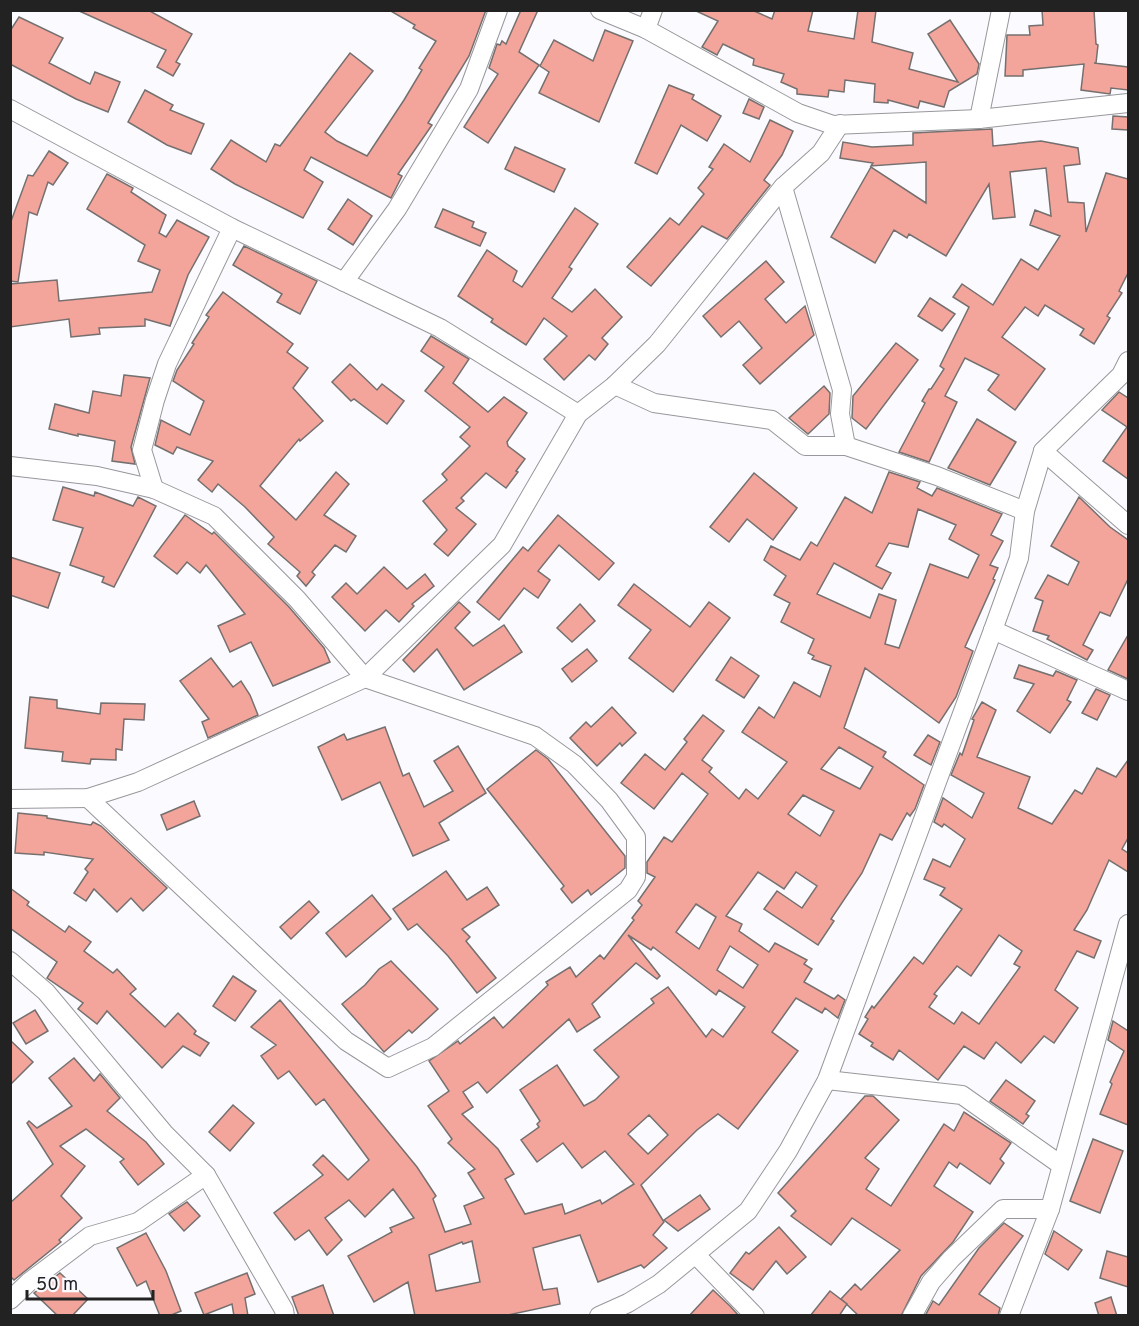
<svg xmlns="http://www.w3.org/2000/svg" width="1139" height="1326" font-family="Overpass,sans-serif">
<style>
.building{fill:#f3a49b;stroke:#75706f;stroke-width:1.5;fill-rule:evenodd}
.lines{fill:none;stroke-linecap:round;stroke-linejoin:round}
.street-casing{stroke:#98989c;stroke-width:20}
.street{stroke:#fff;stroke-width:18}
</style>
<rect width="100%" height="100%" fill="#fafaff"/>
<g class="building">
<polygon points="77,10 148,10 192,34 176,62 180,64 173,76 157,67 166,50"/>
<polygon points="389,10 486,10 469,56 428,123 432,125 398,174 402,176 391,198 311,157 304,170 323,182 303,218 235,184 211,169 231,140 266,162 275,144 280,146 350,53 373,71 325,132 337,141 367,156 404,100 422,70 419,68 436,41 413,28 415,25"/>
<polygon points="521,10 538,10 519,52 539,65 488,143 464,127 498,74 489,68 497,44 500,45 502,41 506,44"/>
<polygon points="694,10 752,10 772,19 775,10 813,10 808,31 854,39 858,10 876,10 872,42 913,53 909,69 958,82 928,34 950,20 979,64 977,74 949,91 944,107 920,101 918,108 888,100 888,103 874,102 875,84 845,80 844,92 829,90 828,97 797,94 797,89 781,82 784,74 753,65 754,59 723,44 717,55 702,47 718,21"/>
<polygon points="1042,10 1094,10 1096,44 1098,45 1096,63 1094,63 1128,67 1128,90 1111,88 1110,94 1081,90 1084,64 1023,70 1023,76 1005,76 1007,35 1030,35 1029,26 1043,25"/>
<polygon points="19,17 63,38 49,63 90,84 95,72 120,82 108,112 76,99 10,64 10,31"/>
<polygon points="605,30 633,41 599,122 539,93 549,72 540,66 554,40 593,61"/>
<polygon points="669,85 694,95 692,99 721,116 707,141 681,125 657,174 635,163"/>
<polygon points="145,90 173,105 170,110 204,124 191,154 167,145 128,122"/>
<polygon points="749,99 764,107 759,119 743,113"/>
<polygon points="1113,116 1128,117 1128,130 1112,129"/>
<polygon points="770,120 793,131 782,155 764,180 770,185 727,239 702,226 651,286 627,267 670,218 679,225 704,194 698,188 713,169 709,167 724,144 750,162"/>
<polygon points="992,129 993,146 1041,141 1078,148 1080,164 1064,166 1068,202 1084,203 1086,232 1106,173 1128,179 1128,273 1119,291 1122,293 1107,316 1110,318 1094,344 1080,335 1084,329 1045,305 1038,316 1025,307 1002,337 1045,369 1015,410 988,390 999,375 965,358 945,396 957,402 929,462 899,452 925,403 922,401 929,389 931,389 944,369 940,366 969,307 953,297 962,284 993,305 1021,259 1038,270 1060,236 1030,225 1035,210 1051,216 1046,168 1010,172 1015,217 993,219 989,184 946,256 909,234 907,238 894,230 875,263 831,237 871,167 926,203 926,162 871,166 873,163 840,158 843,142 872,147 913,145 913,133"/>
<polygon points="515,147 565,169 554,192 505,169"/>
<polygon points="49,151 68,163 53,185 48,182 37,215 29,212 18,282 10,281 10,224 28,175 33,176"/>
<polygon points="107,174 133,188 131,192 166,215 159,233 166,237 177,220 209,237 188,275 170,326 145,319 145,326 99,328 100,334 71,337 69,319 10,327 10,284 57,280 59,301 152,292 160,270 138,261 145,245 87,209"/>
<polygon points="348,199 372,216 353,245 328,229"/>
<polygon points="575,208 598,224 569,267 572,269 552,298 572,312 595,289 622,317 602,338 608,344 595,360 589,355 564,380 544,359 567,336 544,318 526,345 491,322 493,319 458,296 487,250 517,271 513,281 522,287"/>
<polygon points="443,209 474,222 472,227 486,233 480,246 435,227"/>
<polygon points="244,246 317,281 300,314 277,302 282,294 233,265"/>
<polygon points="766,261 784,282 765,299 786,323 805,306 814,335 760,384 743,365 762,348 739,321 721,337 703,316"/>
<polygon points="223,292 293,344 287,352 308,368 293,388 323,421 300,441 299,439 260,486 296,520 336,472 349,484 324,515 356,536 346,552 335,545 312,572 315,575 306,586 297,576 300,572 268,544 274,537 245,507 218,484 212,492 198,480 213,461 177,447 173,454 155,445 161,420 190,435 204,401 173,381 177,370 194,344 192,343 209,317 206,315"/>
<polygon points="930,298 955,314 942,331 918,316"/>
<polygon points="431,336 469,359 453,383 488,412 504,397 527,413 507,442 508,446 525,459 516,471 518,472 506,488 486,473 461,498 464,501 456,508 476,524 448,556 434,544 447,530 423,501 447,480 442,474 470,446 460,437 470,427 425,391 444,367 421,351"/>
<polygon points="896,343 918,360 866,429 852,418 853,396"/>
<polygon points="350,364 377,390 382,384 404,401 387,424 354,399 351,401 332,382"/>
<polygon points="124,375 150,378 131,447 135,464 112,461 115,441 78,434 78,436 49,429 55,404 89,413 93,391 121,396"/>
<polygon points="824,386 830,393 829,414 808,434 789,418"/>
<polygon points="1119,392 1128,398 1128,479 1103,461 1127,427 1102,410"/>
<polygon points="977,419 1016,442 990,485 948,468"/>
<path d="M889,472L920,482L917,488L932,496L937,488L1002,514L991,535L1003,541L990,565L998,568L993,579L995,580L965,647L973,651L956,697L939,723L865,668L844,728L886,752L883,757L924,785L915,809L910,816L907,813L892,840L880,834L862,873L831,919L834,921L818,945L764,909L777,891L802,908L817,886L796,872L784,889L758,872L726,916L742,924L739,931L769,952L775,943L807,960L804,964L812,969L804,982L834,999L838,995L845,1000L838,1018L825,1008L822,1013L796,998L772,1032L798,1051L738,1129L718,1114L697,1130L641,1185L664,1222L653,1235L667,1248L644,1268L641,1265L598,1282L580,1235L533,1248L543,1290L557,1288L560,1304L503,1316H415L408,1282L374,1302L348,1256L392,1232L390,1228L414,1218L393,1189L365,1217L349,1200L325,1218L342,1240L327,1255L309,1230L295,1240L274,1213L323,1175L313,1165L323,1155L348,1180L369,1160L324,1099L316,1105L289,1071L278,1079L261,1056L276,1045L251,1027L280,1000L417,1167L436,1196L433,1199L445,1232L471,1224L464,1206L484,1198L468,1173L475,1169L448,1143L452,1139L428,1106L449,1091L429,1061L458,1041L460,1044L494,1017L503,1028L548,985L546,982L570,967L576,977L600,955L604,959L634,920L632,918L642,905L638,901L655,877L647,873V862L664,837L672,842L708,794L682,773L654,809L621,783L645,754L665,770L687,742L684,739L703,715L724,731L702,760L712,768L709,772L739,799L746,789L758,799L787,762L742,732L759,707L774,718L794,682L820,697L831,666L812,659L814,656L808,653L814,639L781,622L790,603L774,595L786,576L764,560L771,546L800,560L811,542L817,546L845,497L872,513ZM918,509L956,525L949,539L979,555L968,578L930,564L899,648L885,644L896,600L879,594L870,618L817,594L834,563L882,589L891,573L876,566L889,543L908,547ZM839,747L873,767L860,789L821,769ZM803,795L834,811L820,836L788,814ZM696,904L716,917L699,949L676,932ZM628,935L651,950L653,947L716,995L719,990L745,1007L723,1037L712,1029L706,1037L668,987L651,999L654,1003L594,1050L619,1077L595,1100L584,1106L557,1065L520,1090L540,1121L537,1124L539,1127L521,1140L537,1162L563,1143L582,1168L605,1151L634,1184L602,1204L600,1200L565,1214L562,1204L525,1214L505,1179L514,1174L498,1149L462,1114L473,1107L463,1092L478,1082L487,1093L569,1019L577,1032L600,1017L592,1004L636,963L657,979L660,976ZM730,946L758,965L743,988L717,970ZM649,1115L668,1135L648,1154L628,1134ZM472,1241L480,1282L436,1291L429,1255L462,1242L463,1244Z"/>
<polygon points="754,473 797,508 773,540 747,519 729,542 710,527"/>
<polygon points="63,487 94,496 95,492 133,506 138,497 156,506 114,587 102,582 104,577 70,565 83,528 53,520"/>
<polygon points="1079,497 1110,527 1128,540 1128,579 1110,616 1100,612 1083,645 1093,650 1087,660 1047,639 1049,636 1033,631 1043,601 1035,598 1048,575 1068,585 1079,562 1051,546"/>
<polygon points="185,515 212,534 214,532 289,607 324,648 330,662 273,686 251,642 230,652 218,626 245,614 206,565 200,573 187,562 177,574 154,556"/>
<polygon points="558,515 614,563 599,580 559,545 538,571 550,580 538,598 524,588 499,620 477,602 523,547 528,551"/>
<polygon points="10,557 60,573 48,608 10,595"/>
<polygon points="384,567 407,589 425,574 434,586 412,604 414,606 399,622 386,610 365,631 332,597 346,583 357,594"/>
<polygon points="634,584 690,627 709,602 730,618 673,692 629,658 651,630 618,605"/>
<polygon points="459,602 470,612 455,628 473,646 504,625 522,652 464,690 437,649 414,672 403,660"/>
<polygon points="580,604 595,621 572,642 557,628"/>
<polygon points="1128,635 1128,679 1108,670"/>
<polygon points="587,649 597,661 572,682 562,669"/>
<polygon points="731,657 759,676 744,698 716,680"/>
<polygon points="211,658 233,687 241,681 250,695 258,715 208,738 202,722 209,719 180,681"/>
<polygon points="1019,665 1053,676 1056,671 1077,680 1067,700 1071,702 1050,733 1017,711 1034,684 1014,678"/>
<polygon points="1096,689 1110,695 1097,720 1082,713"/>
<polygon points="30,697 57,700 57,708 100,714 101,703 145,704 144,720 124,719 122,750 116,749 116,760 91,759 90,764 62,761 63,752 25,748"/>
<path d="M982,702L996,710L977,757L1030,777L1018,808L1052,824L1075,790L1082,794L1097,768L1116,777L1128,760V838L1122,849L1128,853V872L1109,860L1087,910L1074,930L1101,941L1094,958L1077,951L1055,990L1078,1008L1054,1043L1044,1036L1021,1063L996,1042L984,1059L964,1046L938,1080L899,1050L893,1060L871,1046L873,1043L859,1034L868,1019L865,1017L872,1006L874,1008L914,957L923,964L962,909L940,895L945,888L924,879L933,859L950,867L965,839L944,824L942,827L934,822L943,798L972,818L984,793L951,775L960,753L962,755L974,720L972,719ZM999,935L1022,951L1014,964L1020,967L979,1024L962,1012L954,1024L929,1007L937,996L934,994L957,966L971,976Z"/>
<polygon points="612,707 636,733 622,746 620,743 597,766 570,738 586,722 591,727"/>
<polygon points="385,727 403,776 409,773 424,807 453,791 434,761 458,746 486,793 439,823 449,840 413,856 380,782 342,800 318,747 344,734 347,740"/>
<polygon points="928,735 940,742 931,765 914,755"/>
<polygon points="536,750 548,759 625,856 625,868 591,895 588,890 572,903 561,889 564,886 487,789"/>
<polygon points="194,801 200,816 167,830 161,815"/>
<polygon points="18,813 47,816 47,818 91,825 93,822 101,826 167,888 143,911 131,898 117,912 94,889 86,901 74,893 88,872 85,869 93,859 44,852 44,855 15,853"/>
<polygon points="446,871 467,900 487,887 499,905 462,929 470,937 466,941 496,978 477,993 448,956 417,924 408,930 393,909"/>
<polygon points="10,888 29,902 27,905 65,932 69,926 91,942 84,951 113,973 117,969 136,989 130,994 165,1027 178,1013 196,1031 194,1034 209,1043 200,1056 183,1046 162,1068 107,1011 97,1024 78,1009 83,1003 47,978 57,962 10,928"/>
<polygon points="372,895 391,919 346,957 326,933"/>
<polygon points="309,901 319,912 291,939 280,927"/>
<polygon points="391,961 438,1009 412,1033 409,1030 384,1052 342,1004 365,985 379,969"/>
<polygon points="233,976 256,991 235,1021 213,1006"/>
<polygon points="35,1010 48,1031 26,1044 13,1023"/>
<polygon points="1113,1021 1128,1031 1128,1125 1100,1114 1112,1084 1110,1082 1124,1051 1108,1040"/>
<polygon points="10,1040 33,1062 10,1085"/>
<polygon points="74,1058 94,1081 100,1074 120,1098 107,1111 146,1142 164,1164 138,1185 120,1162 124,1159 86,1129 60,1146 85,1166 61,1196 82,1218 59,1240 61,1242 14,1280 10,1276 10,1203 53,1164 27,1123 29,1121 37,1128 72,1106 49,1078"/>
<polygon points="1006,1080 1035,1101 1026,1114 1029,1116 1023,1124 990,1101"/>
<polygon points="865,1096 873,1096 899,1120 865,1158 879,1169 866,1189 891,1206 944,1124 954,1131 964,1112 1011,1143 1000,1159 1004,1163 990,1184 960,1163 957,1168 949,1162 934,1186 973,1212 953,1242 921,1276 901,1316 859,1316 841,1299 855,1284 861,1290 900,1250 852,1218 831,1245 791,1216 796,1211 778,1193"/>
<polygon points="233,1105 254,1123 230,1151 209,1132"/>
<polygon points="1093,1139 1123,1151 1100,1213 1070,1201"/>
<polygon points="700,1195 710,1209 678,1231 664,1220"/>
<polygon points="187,1202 200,1216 184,1231 169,1214"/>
<polygon points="1004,1223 1023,1236 979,1294 1000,1308 998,1316 925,1316 933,1301 939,1305 979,1248"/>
<polygon points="779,1227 806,1257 787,1274 776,1261 753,1290 730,1273 746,1252 749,1254"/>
<polygon points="1054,1231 1082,1250 1068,1270 1045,1254"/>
<polygon points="146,1233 166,1271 181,1311 169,1316 160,1316 146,1281 137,1286 117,1248"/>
<polygon points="1107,1251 1128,1257 1128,1287 1100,1278"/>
<polygon points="60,1273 88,1299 72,1316 58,1316 34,1293"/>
<polygon points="247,1273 255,1294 245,1298 248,1316 234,1316 232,1304 204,1315 195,1293"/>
<polygon points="323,1285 334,1316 299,1316 292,1297"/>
<polygon points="713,1290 730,1306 739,1316 689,1316"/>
<polygon points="830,1291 847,1304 839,1316 810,1316"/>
<polygon points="1111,1297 1117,1316 1099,1316 1095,1303"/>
</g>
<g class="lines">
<g class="street-casing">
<g id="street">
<polyline points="600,10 646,29 798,113 833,125 979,119 1128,103"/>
<polyline points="646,29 653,10"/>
<polyline points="10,109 232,228 440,328 578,414"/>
<polyline points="979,119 1001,10"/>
<polyline points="783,187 842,390 840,414 846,446"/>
<polyline points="344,282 397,209 469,89 498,10"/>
<polyline points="615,385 654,403 772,420 805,446 846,446 937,476 1025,511"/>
<polyline points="1043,451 1128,525"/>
<polyline points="10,466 97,476 154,489 214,516 297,599 365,678 535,736 574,764 609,800 636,837 636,877 628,890 433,1047 388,1068 346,1041 88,798"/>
<polyline points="154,489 142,450 155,400 167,364 232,228"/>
<polyline points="993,630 1128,691"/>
<polyline points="10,799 88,798 138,782 365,678 502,545 578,414 615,385 657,344 783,187 821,153 840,124"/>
<polyline points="10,961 46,992 164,1133 206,1175 284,1310 285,1316"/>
<polyline points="827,1080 962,1095 1061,1165"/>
<polyline points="696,1255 755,1316"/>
<polyline points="10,1300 29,1282 90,1236 138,1222 206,1175"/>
<polyline points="599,1316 628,1303 659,1284 748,1211 788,1151 827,1080 993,630 1019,558 1025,511 1043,451 1121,375 1128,361"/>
<polyline points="912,1316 931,1282 951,1259 1003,1209 1050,1209"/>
<polyline points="1009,1316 1050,1209 1128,924"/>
</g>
</g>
<use href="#street" class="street"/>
</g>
<rect width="1139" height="1326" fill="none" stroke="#222223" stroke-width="24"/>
<path d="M27 1290v9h126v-9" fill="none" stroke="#222223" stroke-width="3"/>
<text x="36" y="1290" font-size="18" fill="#222223" stroke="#fafaff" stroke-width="4.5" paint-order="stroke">50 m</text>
</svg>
